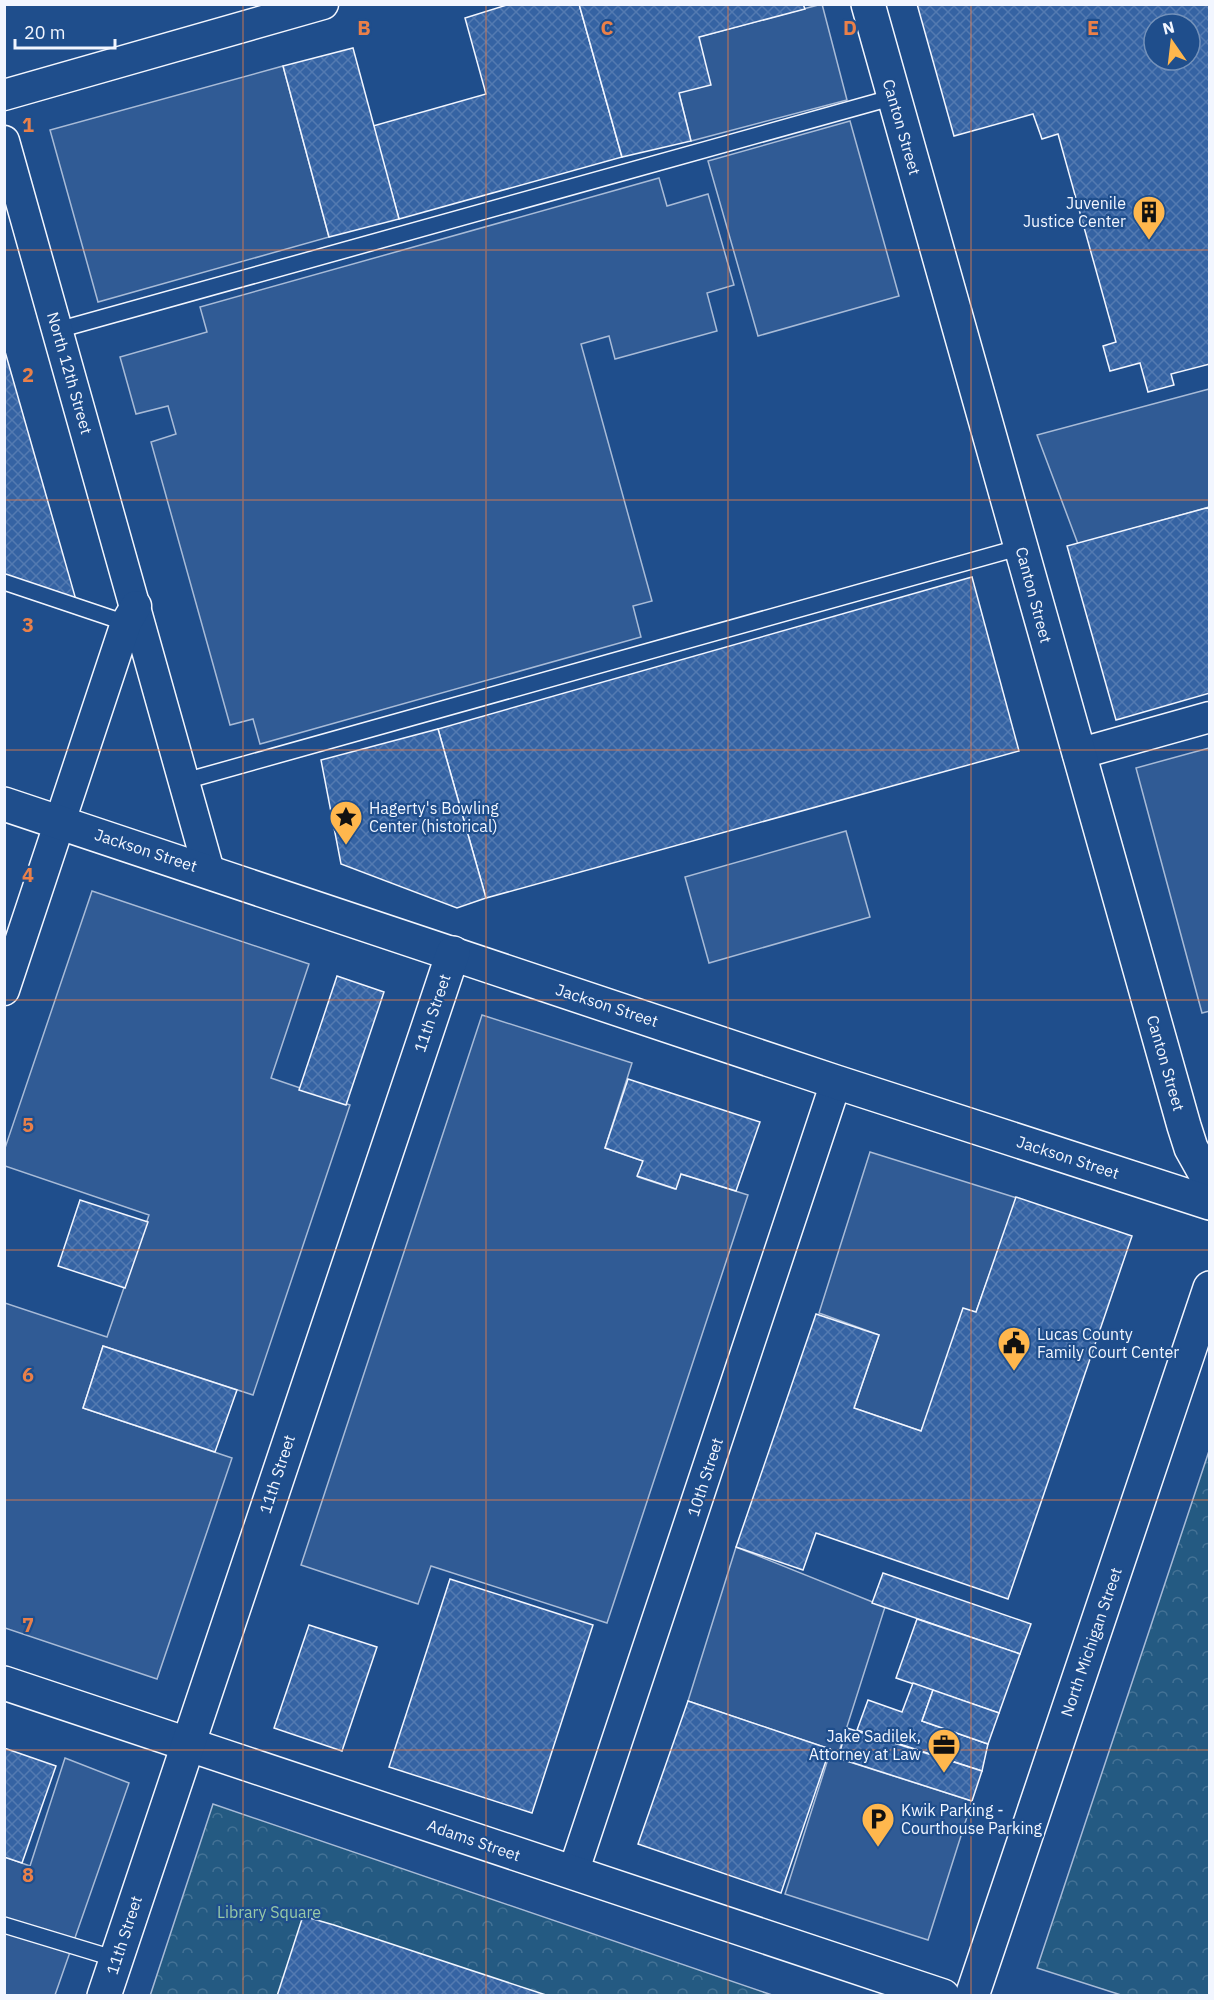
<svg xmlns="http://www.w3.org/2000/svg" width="1214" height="2000" font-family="'IBM Plex Sans',sans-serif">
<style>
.park{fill:url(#park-crowns);stroke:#a8bbd7;stroke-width:1.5}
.parking{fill:#305b95;stroke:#a8bbd7;stroke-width:1.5}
.building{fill:url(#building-cross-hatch);stroke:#f2f6ff;stroke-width:1.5;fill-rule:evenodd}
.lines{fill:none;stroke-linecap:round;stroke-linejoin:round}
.service-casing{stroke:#f2f6ff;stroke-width:18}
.minor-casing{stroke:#f2f6ff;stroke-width:33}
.tertiary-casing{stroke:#f2f6ff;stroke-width:36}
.primary-casing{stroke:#f2f6ff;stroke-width:36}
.service{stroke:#1f4e8c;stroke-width:15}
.minor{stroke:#1f4e8c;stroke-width:30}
.tertiary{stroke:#1f4e8c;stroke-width:33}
.primary{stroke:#1f4e8c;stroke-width:33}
.grid{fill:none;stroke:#ea8049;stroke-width:1.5;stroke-opacity:0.55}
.labels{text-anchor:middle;stroke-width:4.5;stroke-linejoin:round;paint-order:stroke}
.street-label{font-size:16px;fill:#f2f6ff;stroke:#1f4e8c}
.poi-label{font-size:16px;fill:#f2f6ff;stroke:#1f4e8c;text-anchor:start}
.park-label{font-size:16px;fill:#97c8a6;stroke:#1f4e8c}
.grid-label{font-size:20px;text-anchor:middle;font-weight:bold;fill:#ea8049;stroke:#1f4e8c;stroke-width:4.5;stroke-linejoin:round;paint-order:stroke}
</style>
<defs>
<pattern id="park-crowns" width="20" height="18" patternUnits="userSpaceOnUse" patternTransform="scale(1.5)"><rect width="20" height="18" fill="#245a82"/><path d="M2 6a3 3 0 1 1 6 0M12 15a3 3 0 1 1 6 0" fill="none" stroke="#447295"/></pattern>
<pattern id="building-cross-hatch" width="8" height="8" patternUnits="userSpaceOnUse" patternTransform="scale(1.5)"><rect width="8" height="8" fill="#3563a3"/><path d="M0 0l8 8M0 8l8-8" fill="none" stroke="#537ab1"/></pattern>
</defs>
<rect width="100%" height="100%" fill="#1f4e8c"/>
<g class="park">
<polygon points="1209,1451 1209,1995 1121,1995 1037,1968"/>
<polygon points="213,1804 772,1995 150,1996"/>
</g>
<g class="parking">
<polygon points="822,4 847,100 691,141 679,93 699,37"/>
<polygon points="283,66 329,237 98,302 50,130"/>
<polygon points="850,121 899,296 758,336 708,161"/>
<polygon points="659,178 667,206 708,194 734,285 707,293 717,331 615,359 609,336 581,344 652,601 633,606 641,637 260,744 253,719 230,725 151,442 176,434 168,406 136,414 120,357 207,332 200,307"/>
<polygon points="1209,389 1209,507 1078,544 1037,435"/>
<polygon points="1209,748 1210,1011 1202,1013 1136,768"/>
<polygon points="846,831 870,917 709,963 685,877"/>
<polygon points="92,891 309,964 271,1078 350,1105 253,1395 103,1346 83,1408 232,1458 157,1679 5,1628 5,1303 107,1337 149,1215 5,1166 5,1148"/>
<polygon points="482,1015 632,1063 605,1148 643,1161 638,1177 675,1189 681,1174 748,1195 607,1623 431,1566 418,1604 301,1565"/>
<polygon points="870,1152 1017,1198 976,1312 921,1431 854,1408 879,1335 819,1313"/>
<polygon points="736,1547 885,1607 837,1758 972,1801 928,1940 785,1894 829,1756 837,1758 830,1749 688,1701"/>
<polygon points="65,1758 129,1783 55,1995 5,1996 5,1857 30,1866"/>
</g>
<g class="building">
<polygon points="510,4 579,4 622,157 399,219 373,126 486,94 465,18"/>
<polygon points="579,4 803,4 805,9 699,37 711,85 679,93 691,141 622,157"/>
<path d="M917,4H1210V364L1171,374L1174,385L1148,392L1140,363L1110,371L1103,346L1116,342L1058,134L1042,139L1033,114L954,136ZM1154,24H1190V60H1154Z"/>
<polygon points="353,48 399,219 329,237 283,66"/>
<polygon points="4,348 76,600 4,577"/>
<polygon points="1210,507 1210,693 1116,720 1067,546"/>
<polygon points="972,577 1019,751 486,898 438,729"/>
<polygon points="438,729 486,898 457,908 341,864 321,760"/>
<polygon points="337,976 384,992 346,1105 299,1090"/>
<polygon points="628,1079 760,1122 736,1191 681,1174 676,1189 637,1176 643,1161 605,1148"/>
<polygon points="1016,1197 1132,1236 1008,1599 816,1533 803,1570 736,1547 816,1314 879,1335 854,1408 921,1431 963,1308 976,1312"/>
<polygon points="80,1200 148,1222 125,1288 58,1266"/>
<polygon points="103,1346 237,1390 215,1452 83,1408"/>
<polygon points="883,1573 1031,1624 1020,1654 872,1603"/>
<polygon points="450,1579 593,1625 532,1813 389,1767"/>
<polygon points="917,1619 1020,1654 999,1713 896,1678"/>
<polygon points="309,1625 377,1647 342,1751 274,1728"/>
<polygon points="913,1683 933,1690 922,1721 988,1744 982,1771 857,1730 868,1700 902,1712"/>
<polygon points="933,1690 999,1713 988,1744 922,1721"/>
<polygon points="688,1701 830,1749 781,1893 638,1844"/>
<polygon points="847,1728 982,1771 972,1801 838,1758"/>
<polygon points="4,1748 56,1766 22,1863 4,1857"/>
<polygon points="303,1916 334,1925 549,1996 277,1996"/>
</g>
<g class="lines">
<g class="service-casing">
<g id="service">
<polyline points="58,330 894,97"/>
<polyline points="4,582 126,623"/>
<polyline points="185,781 1021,547"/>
<polyline points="4,1925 116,1959"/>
</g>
</g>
<g class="minor-casing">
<g id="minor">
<polyline points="4,95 323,4"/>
<polyline points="4,141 209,871"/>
<polyline points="1078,754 1210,717"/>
<polyline points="4,990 126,623 136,606"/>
<polyline points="573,1873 836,1082"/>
</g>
</g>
<g class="tertiary-casing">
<g id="tertiary">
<polyline points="868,4 1184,1126 1191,1148 1210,1182"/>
<polyline points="4,804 836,1082 1210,1203"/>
<polyline points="4,1683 943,1996"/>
<polyline points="104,1996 453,953"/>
</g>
</g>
<g class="primary-casing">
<polyline id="primary" points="972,1996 1210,1288"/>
</g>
<use href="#service" class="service"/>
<use href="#minor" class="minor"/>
<use href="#tertiary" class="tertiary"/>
<use href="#primary" class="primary"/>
</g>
<path class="grid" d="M243,4V1996M486,4V1996M728,4V1996M971,4V1996M4,250H1210M4,500H1210M4,750H1210M4,1000H1210M4,1250H1210M4,1500H1210M4,1750H1210"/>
<defs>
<g id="building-pin" transform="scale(1.725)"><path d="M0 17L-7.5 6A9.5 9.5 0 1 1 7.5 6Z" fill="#ffb74d" stroke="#1f4e8c"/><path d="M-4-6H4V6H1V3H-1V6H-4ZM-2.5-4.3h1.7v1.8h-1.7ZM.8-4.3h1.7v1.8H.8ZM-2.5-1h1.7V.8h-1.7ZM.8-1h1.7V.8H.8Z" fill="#111"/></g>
<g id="sight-pin" transform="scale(1.725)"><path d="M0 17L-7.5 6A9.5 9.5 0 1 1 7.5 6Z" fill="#ffb74d" stroke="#1f4e8c"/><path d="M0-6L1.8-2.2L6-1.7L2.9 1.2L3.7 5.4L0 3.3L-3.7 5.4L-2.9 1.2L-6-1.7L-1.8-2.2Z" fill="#111"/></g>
<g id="civic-pin" transform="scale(1.725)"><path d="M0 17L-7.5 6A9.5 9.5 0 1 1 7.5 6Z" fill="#ffb74d" stroke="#1f4e8c"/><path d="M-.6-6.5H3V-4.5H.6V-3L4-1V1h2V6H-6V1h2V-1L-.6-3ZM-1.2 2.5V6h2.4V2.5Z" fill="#111"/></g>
<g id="office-pin" transform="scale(1.725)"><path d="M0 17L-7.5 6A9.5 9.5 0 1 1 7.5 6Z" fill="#ffb74d" stroke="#1f4e8c"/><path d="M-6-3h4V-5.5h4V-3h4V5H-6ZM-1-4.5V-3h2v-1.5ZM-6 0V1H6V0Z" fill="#111"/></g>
<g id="parking-pin" transform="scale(1.725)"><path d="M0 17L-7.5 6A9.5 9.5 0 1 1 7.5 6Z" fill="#ffb74d" stroke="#1f4e8c"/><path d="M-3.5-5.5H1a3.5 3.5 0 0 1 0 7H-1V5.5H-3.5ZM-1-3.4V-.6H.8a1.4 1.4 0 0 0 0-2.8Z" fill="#111"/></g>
</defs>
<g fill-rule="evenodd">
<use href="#building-pin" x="1149" y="212"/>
<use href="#sight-pin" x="346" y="817"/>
<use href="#civic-pin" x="1014" y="1343"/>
<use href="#office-pin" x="944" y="1745"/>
<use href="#parking-pin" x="878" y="1819"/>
</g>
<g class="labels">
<g class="street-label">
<text transform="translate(902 127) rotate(74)" y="6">Canton Street</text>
<text transform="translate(70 373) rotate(74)" y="6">North 12th Street</text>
<text transform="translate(1034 595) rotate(75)" y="6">Canton Street</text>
<text transform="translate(146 850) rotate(18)" y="6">Jackson Street</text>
<text transform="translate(607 1005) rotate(18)" y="6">Jackson Street</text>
<text transform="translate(432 1013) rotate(-71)" y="6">11th Street</text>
<text transform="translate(1166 1063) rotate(74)" y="6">Canton Street</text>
<text transform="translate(1068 1157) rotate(18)" y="6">Jackson Street</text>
<text transform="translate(277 1474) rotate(-72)" y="6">11th Street</text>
<text transform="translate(705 1477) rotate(-72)" y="6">10th Street</text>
<text transform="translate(1091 1642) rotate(-71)" y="6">North Michigan Street</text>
<text transform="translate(474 1840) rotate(19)" y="6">Adams Street</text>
<text transform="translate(124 1935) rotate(-72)" y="6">11th Street</text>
</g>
<g class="poi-label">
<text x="1126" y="209" text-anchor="end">Juvenile<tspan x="1126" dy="18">Justice Center</tspan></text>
<text x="369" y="814">Hagerty's Bowling<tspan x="369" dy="18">Center (historical)</tspan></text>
<text x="1037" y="1340">Lucas County<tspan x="1037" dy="18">Family Court Center</tspan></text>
<text x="921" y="1742" text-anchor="end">Jake Sadilek,<tspan x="921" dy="18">Attorney at Law</tspan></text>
<text x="901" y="1816">Kwik Parking -<tspan x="901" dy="18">Courthouse Parking</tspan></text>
</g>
<g class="park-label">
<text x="269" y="1918">Library Square</text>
</g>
</g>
<g class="grid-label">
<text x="364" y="35">B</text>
<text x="607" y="35">C</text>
<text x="850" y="35">D</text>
<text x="1093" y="35">E</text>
<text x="28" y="132">1</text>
<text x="28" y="382">2</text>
<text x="28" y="632">3</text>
<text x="28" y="882">4</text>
<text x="28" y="1132">5</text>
<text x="28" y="1382">6</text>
<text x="28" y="1632">7</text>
<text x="28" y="1882">8</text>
</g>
<rect width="1214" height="2000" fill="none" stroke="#f2f6ff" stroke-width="12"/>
<g transform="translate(1172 42) rotate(346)"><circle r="28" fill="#1f4e8c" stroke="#7391ba" stroke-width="1.5"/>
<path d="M0-4.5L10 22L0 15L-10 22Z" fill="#ffb74d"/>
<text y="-9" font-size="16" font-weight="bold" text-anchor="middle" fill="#f2f6ff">N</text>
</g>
<path d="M15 39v9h100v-9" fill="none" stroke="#f2f6ff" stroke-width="3"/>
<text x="24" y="39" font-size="18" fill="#f2f6ff" stroke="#1f4e8c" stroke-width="4.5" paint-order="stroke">20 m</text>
</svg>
